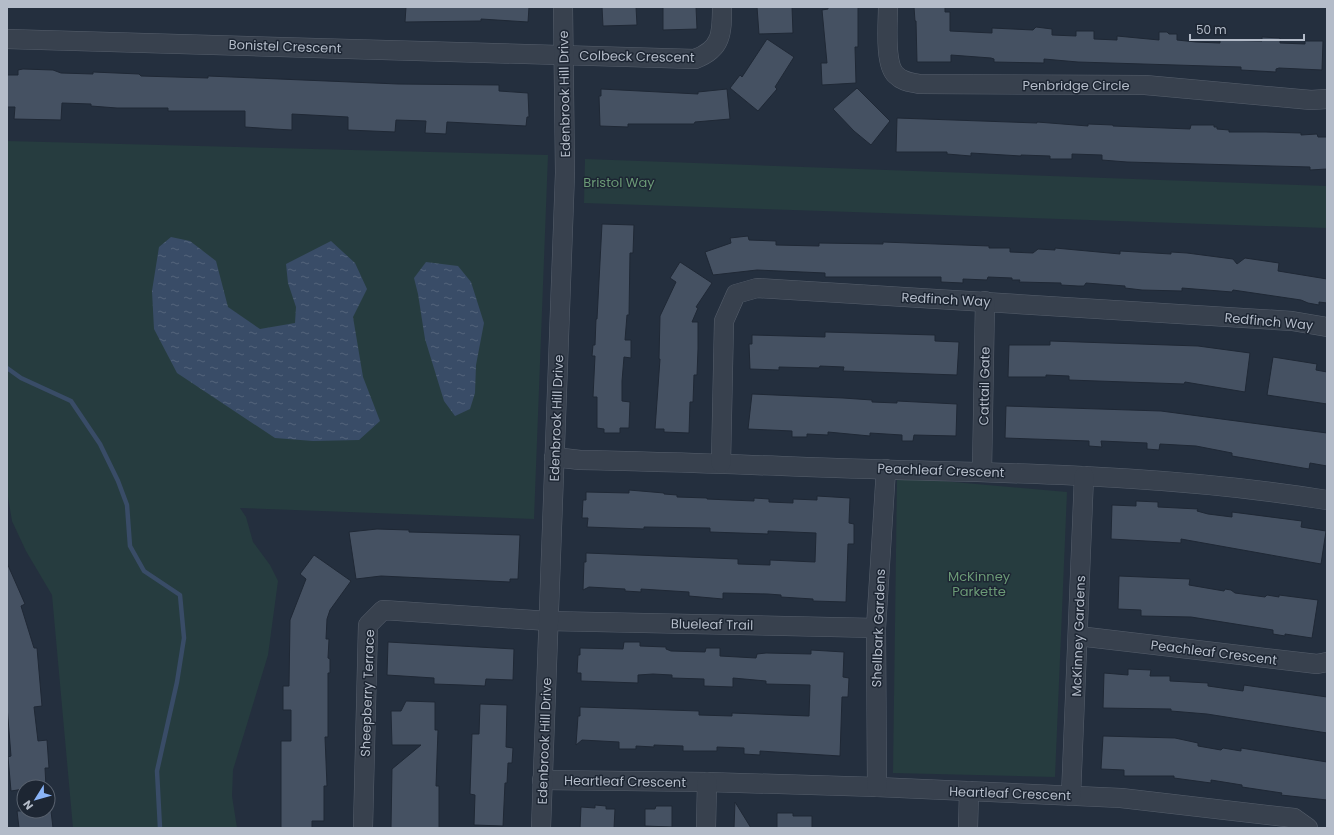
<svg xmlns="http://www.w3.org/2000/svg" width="1334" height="835" font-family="Poppins,sans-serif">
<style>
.park{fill:#263c3f}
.water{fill:url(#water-ripples)}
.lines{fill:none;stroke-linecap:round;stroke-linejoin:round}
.stream{stroke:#394c67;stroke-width:4.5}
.building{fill:#455162;stroke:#1f2835}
.minor-casing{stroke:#565f6c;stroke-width:20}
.minor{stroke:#38414e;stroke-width:19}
.labels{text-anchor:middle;stroke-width:3;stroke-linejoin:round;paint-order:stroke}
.street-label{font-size:13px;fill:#b4bcc9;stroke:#1d2633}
.park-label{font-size:13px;fill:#6b9a76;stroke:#1d2633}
</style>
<defs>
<pattern id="water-ripples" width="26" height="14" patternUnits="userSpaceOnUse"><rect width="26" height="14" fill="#394c67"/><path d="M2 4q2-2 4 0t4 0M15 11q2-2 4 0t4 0" fill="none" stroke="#53647b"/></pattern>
</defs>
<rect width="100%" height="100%" fill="#242f3e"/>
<g class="park">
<polygon points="7,141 548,155 534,519 240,508 246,517 253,542 270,565 278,581 268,655 233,770 232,796 237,828 73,828 52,595 26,551 12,521 7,491"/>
<polygon points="585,159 1327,186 1327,228 584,203"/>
<polygon points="897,477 1067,492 1055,777 893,773"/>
</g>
<g class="water">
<polygon points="171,237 190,241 216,261 228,307 260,329 295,323 296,307 288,283 286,264 331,241 355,263 367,289 353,317 363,377 380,421 359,440 313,441 275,438 177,373 154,329 152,291 159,247"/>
<polygon points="426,262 458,266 471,282 484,323 476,365 475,393 470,409 455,416 444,401 425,339 418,294 414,278"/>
</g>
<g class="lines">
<polyline class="stream" points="7,368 21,378 71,401 100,444 118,481 127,505 130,546 144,571 180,595 184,638 177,682 157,771 160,828"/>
</g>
<g class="building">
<polygon points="406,7 529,7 528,22 481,19 481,21 405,22"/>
<polygon points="602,7 636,7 637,25 603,26"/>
<polygon points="663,7 696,7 697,29 663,30"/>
<polygon points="757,7 792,7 793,33 759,34"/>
<polygon points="828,7 858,7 858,47 855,47 856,83 822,85 821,63 827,63 822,10 828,9"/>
<polygon points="914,7 945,7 945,12 950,12 950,31 992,33 992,28 1033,30 1036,27 1052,29 1052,35 1076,36 1076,31 1094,31 1094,39 1117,40 1117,36 1159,40 1159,32 1167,32 1169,34 1177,34 1177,40 1196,42 1220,43 1220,40 1262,41 1262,37 1280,38 1280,43 1305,44 1305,41 1323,41 1322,70 1279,68 1276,69 1276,72 1241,70 1241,67 1078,62 1044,59 1044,63 994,62 994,59 991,58 951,55 951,62 917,62 916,21 915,21"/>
<polygon points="767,39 794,57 775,87 777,89 758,111 730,88 740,75 742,77"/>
<polygon points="23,69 53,70 61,73 93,74 93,72 139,74 141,76 208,78 208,76 398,84 499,85 499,91 528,93 529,117 527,117 526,126 447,122 446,134 425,133 426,121 396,120 395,132 348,130 348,117 292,114 292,130 274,129 245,127 245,111 168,111 168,108 117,108 91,106 91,104 62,103 61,120 14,119 15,107 7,107 7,75 18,75 18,70"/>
<polygon points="857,88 890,121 871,145 854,131 833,109"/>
<polygon points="601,89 698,94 698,92 727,89 730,119 695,122 694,124 628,124 628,127 600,126 599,96 601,96"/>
<polygon points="897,118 1037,123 1037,122 1088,126 1088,124 1113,125 1113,126 1190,129 1191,125 1214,125 1214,127 1217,127 1217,129 1229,130 1229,132 1266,132 1301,133 1301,135 1317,134 1318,137 1327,137 1327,169 1310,170 1310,167 1127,162 1102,160 1102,155 1072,154 1072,159 1050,159 1050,156 1021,155 1021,156 971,153 971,156 947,154 947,152 896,152"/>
<polygon points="602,224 634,225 633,253 630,253 629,315 627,315 625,340 631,340 631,358 624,357 622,381 622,401 630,402 629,428 620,428 620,433 604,433 604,429 597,428 597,397 593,397 595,356 592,356 593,345 595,345 596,319 597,319"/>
<polygon points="748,236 749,240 776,241 776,245 819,246 819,243 883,244 883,242 989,246 989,248 1010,248 1010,252 1033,253 1038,249 1055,250 1055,248 1120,254 1120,251 1171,254 1171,252 1187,253 1233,259 1237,264 1245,258 1279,263 1278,271 1327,279 1327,303 1319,302 1319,305 1308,303 1301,300 1233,290 1232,292 1182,288 1182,291 1142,290 1125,288 1125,286 1086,283 1084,286 1078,286 1061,285 1061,283 1019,282 1020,280 1012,280 1012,278 988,277 987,280 963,279 963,283 941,282 941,277 825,277 825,273 757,270 713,275 705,252 731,243 730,238"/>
<polygon points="680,262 712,283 696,307 698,308 692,322 698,322 698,349 697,375 694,375 693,402 690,402 689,433 664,432 664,429 655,429 660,359 659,359 660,316 676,282 670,278"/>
<polygon points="825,332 935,335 935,341 959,342 957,375 843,371 844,367 820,366 819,368 779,367 779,370 750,369 749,344 752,344 752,335 825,337"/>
<polygon points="1050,341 1198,346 1250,353 1245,392 1185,382 1184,384 1069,380 1069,376 1046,375 1046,377 1008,377 1009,345 1050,345"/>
<polygon points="1273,357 1317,364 1316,370 1327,372 1327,404 1267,395"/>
<polygon points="752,394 843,398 872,400 872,402 897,403 897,401 957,404 956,436 914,435 913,441 902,441 902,435 870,433 870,436 828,432 828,435 807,434 807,437 792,437 792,431 748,429"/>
<polygon points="1006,406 1161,411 1327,433 1327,466 1310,463 1309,469 1232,456 1232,453 1196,446 1160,444 1159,450 1147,449 1147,443 1101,441 1102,447 1089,446 1089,441 1005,438"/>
<polygon points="629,490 664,493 664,494 677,495 677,497 707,498 707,499 754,501 754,498 769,499 769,502 793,503 793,499 817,500 817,496 850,498 849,523 854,524 854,544 848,544 846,602 813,601 813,599 781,597 781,595 768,594 723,593 723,599 689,596 689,592 641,589 641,592 625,591 625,589 589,587 583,590 584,562 586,562 586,553 738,559 738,564 770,565 770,560 815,562 816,533 768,531 768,534 710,532 710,528 644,527 644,529 587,527 588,518 582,518 583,500 586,500 586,492 629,493"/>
<polygon points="1136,501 1158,502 1158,507 1198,509 1197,511 1208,514 1232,517 1232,512 1302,521 1301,527 1326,531 1321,564 1181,539 1181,543 1111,539 1112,505 1136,506"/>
<polygon points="377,529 409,530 409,532 520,535 518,579 510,579 510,582 381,576 356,579 349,532"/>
<polygon points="314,555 351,581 330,610 327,619 326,639 329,639 328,658 330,659 330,673 328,673 328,737 325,737 327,786 324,786 324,821 312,821 312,828 281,828 281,741 291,741 291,710 283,710 283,686 289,686 290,620 306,579 300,574"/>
<polygon points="7,563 25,604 21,606 34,648 37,648 42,706 34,707 38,741 47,740 49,768 45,768 46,787 24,787 24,789 11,791 8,757 11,756 7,706"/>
<polygon points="1119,576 1190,579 1189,585 1224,591 1225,589 1231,590 1235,593 1265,597 1267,595 1279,597 1279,595 1318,600 1312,638 1285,634 1285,636 1273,634 1273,630 1191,617 1141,616 1141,610 1118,609"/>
<polygon points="388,642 514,649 513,680 486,679 485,686 463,685 434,684 434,678 387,675"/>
<polygon points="624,642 640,642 640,646 666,647 666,649 671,651 705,652 706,648 720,648 720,656 756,658 757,654 766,653 811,654 811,650 844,652 843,677 849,678 848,697 842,697 840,756 760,751 760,755 744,754 744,748 717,747 717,751 683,751 683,746 654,745 654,747 636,746 636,749 619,749 619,742 582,740 576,745 578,716 580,716 580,707 699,711 699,715 732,716 732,713 809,716 810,685 766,684 766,681 733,678 733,687 704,686 704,679 672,678 672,675 653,674 638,675 638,683 581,681 581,673 577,673 578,655 580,655 580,648 623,649"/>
<polygon points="1128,669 1151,670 1150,676 1170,676 1170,681 1208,683 1208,686 1243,691 1244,685 1327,697 1327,733 1207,714 1171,711 1171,709 1103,708 1104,673 1128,675"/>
<polygon points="406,701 435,702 435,730 438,730 436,786 439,786 439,828 391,828 392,769 421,745 392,745 391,711 401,711"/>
<polygon points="480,704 507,705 506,747 513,748 512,763 508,763 507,783 505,783 503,826 474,825 475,795 470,794 472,734 479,734"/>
<polygon points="1103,736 1175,738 1198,743 1198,746 1221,750 1223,748 1241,751 1241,748 1327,762 1327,800 1281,795 1282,793 1242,787 1242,785 1211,780 1211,783 1174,778 1174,776 1124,776 1124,770 1101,769"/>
<polygon points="735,802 751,828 734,828"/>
<polygon points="595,805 606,806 606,809 615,809 614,828 580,828 581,807 595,808"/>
<polygon points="656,806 672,806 672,827 645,826 645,809 655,809"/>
<polygon points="17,811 51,811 53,828 19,828"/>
<polygon points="777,813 793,813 793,816 812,816 812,828 777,828"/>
</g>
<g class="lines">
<g class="minor-casing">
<g id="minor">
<path d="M888,7C888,23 884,64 896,75C903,82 910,82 919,84L1145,85L1311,100L1327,99"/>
<path d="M7,39L695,59C722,49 722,33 722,7"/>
<path d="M554,457L580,460C698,462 816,468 934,471C1065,474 1197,479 1327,500"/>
<polyline points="721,463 724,321 736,294 757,288 1292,321 1327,327"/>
<polyline points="982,471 985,301"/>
<polyline points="1078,636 1317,664 1327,662"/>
<polyline points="542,780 707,782 877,787 1121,798 1294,818 1308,828"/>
<polyline points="877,787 876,628 886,469"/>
<polyline points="1071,796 1084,476"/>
<polyline points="363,828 368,625 383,610 548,621 876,628"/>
<polyline points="541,828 565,173 563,7"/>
<polyline points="706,828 707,782"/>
<polyline points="968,828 969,791"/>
</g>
</g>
<use href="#minor" class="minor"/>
</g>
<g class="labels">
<g class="street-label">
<text transform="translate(285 46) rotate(2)" y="5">Bonistel Crescent</text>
<text transform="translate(637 56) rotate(1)" y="5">Colbeck Crescent</text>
<text x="1076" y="90">Penbridge Circle</text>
<text transform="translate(564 94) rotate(-91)" y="5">Edenbrook Hill Drive</text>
<text transform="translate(946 299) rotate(3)" y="5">Redfinch Way</text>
<text transform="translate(1269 321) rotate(5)" y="5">Redfinch Way</text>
<text transform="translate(984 386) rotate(-89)" y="5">Cattail Gate</text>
<text transform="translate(556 418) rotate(-88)" y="5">Edenbrook Hill Drive</text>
<text transform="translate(941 470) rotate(2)" y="5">Peachleaf Crescent</text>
<text transform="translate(712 624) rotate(1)" y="5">Blueleaf Trail</text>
<text transform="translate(878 628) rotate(-88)" y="5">Shellbark Gardens</text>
<text transform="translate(1078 636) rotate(-88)" y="5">McKinney Gardens</text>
<text transform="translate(1214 652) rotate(7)" y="5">Peachleaf Crescent</text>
<text transform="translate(367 693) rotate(-88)" y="5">Sheepberry Terrace</text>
<text transform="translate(544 741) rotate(-88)" y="5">Edenbrook Hill Drive</text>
<text transform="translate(625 781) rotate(1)" y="5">Heartleaf Crescent</text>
<text transform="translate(1010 793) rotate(2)" y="5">Heartleaf Crescent</text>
</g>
<g class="park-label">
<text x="619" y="187">Bristol Way</text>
<text x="979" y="581">McKinney<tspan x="979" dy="15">Parkette</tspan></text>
</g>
</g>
<rect width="1334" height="835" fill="none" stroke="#b4bcc9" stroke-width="16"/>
<g transform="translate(36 799) rotate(233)"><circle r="19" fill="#1d2633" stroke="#59626f"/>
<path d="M0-3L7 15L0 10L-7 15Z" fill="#8ab4f8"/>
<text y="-6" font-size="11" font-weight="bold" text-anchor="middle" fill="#b4bcc9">N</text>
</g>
<path d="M1190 34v6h114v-6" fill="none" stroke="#b4bcc9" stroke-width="2"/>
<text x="1196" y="34" font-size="12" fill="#b4bcc9" stroke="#1d2633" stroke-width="3" paint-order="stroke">50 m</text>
</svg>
